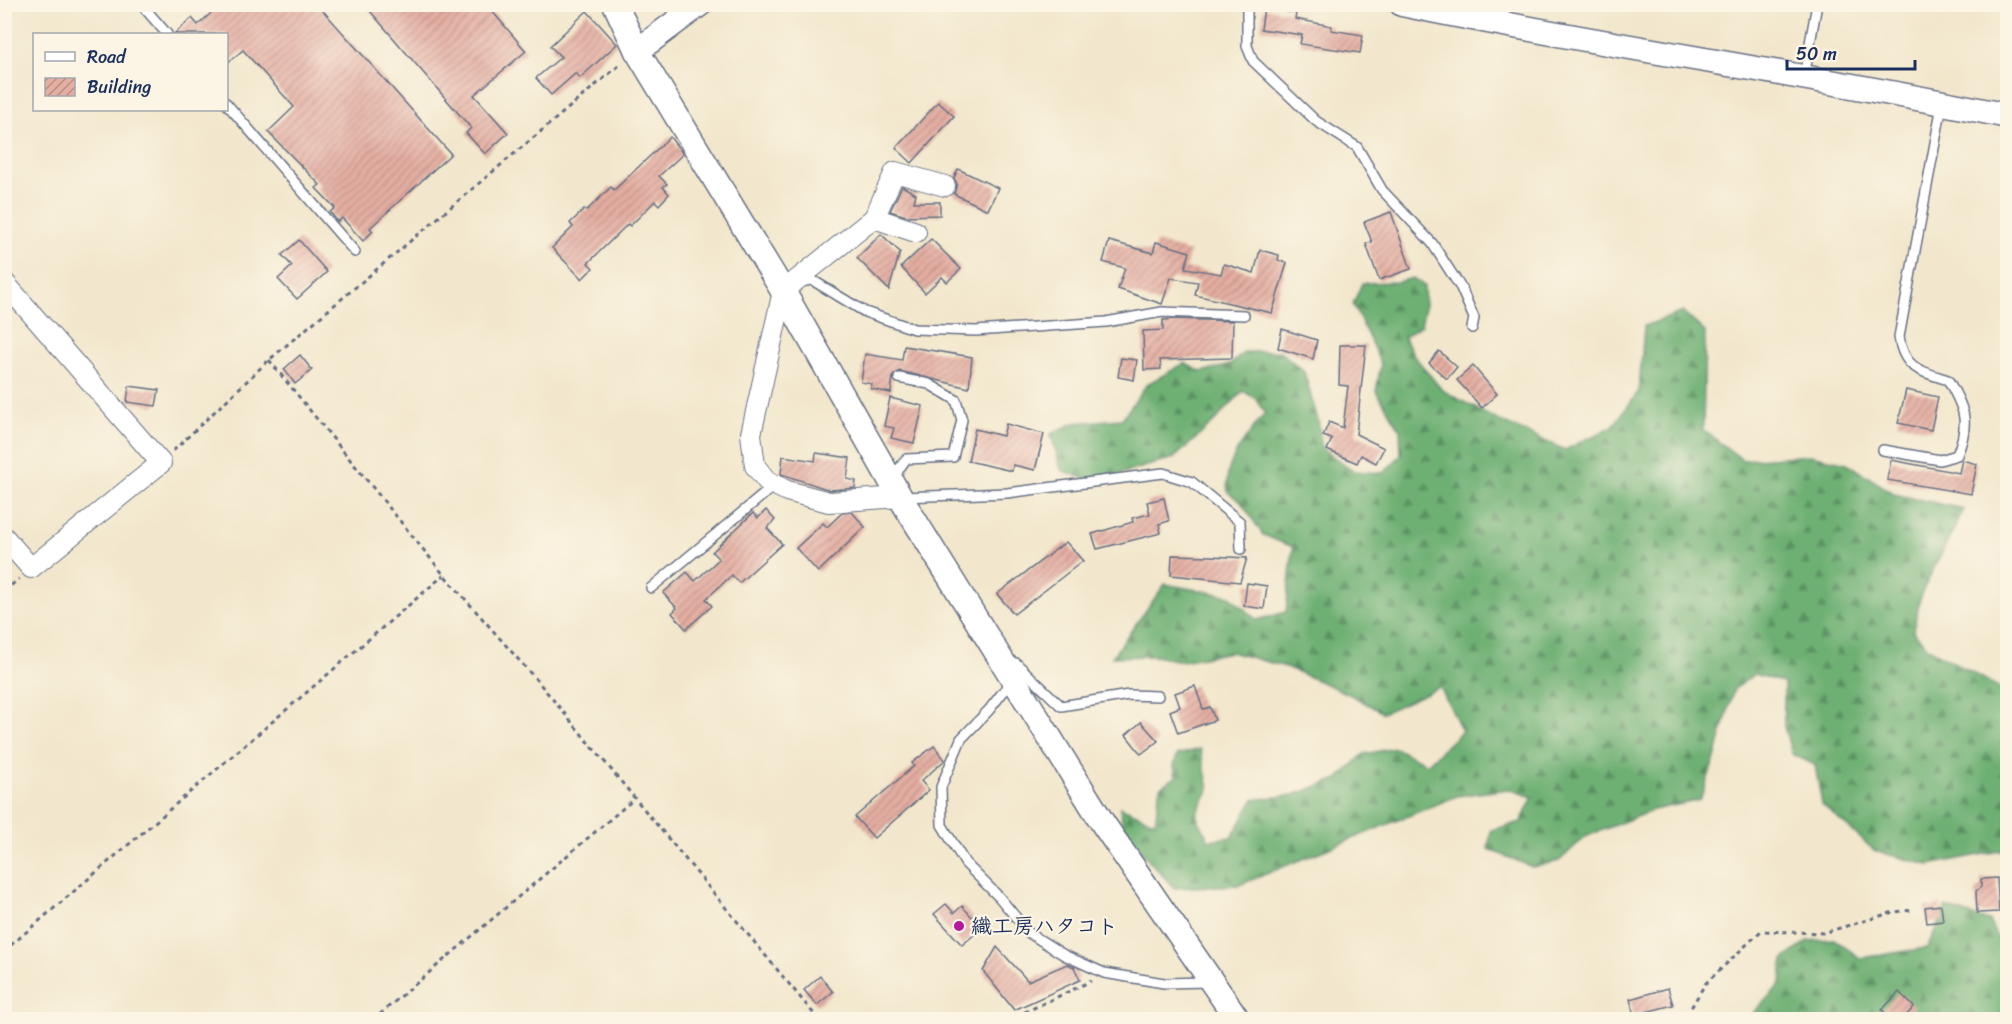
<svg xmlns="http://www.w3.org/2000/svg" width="2012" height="1024" font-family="Sriracha,'Klee One',sans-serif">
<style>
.forest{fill:url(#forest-firs);stroke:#447068;stroke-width:1.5}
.building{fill:url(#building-hatch)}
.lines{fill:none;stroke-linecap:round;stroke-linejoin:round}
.service-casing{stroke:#666f84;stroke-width:12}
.minor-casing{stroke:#666f84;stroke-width:22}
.tertiary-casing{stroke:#666f84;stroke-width:27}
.path{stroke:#666f84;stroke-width:3;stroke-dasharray:4.5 4.5;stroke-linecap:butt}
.service{stroke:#fff;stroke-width:9}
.minor{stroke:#fff;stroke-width:20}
.tertiary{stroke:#fff;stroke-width:24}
.poi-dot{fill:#b5179e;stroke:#fcf5e5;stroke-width:2}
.labels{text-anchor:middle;stroke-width:4.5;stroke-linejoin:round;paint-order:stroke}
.poi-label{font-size:21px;font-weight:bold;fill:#1b2f5e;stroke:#fcf5e5;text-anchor:start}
</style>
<defs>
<pattern id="forest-firs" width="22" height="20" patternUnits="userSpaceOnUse" patternTransform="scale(1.5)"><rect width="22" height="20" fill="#6eb073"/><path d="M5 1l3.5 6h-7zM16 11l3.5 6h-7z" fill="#5a9062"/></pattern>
<pattern id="building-hatch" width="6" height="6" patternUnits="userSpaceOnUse" patternTransform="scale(1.5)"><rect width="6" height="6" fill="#e5aea2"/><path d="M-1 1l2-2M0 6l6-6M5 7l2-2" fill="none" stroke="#b98e87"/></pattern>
</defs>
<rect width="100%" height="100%" fill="#fcf5e5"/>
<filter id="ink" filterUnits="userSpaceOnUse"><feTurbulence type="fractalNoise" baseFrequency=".0167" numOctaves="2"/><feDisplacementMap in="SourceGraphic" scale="12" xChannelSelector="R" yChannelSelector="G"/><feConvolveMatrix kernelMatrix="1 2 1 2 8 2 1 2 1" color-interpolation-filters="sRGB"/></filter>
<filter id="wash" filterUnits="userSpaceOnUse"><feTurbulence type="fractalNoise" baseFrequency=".008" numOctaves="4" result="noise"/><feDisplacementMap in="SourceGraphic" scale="24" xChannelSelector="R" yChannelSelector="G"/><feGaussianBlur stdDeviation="1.35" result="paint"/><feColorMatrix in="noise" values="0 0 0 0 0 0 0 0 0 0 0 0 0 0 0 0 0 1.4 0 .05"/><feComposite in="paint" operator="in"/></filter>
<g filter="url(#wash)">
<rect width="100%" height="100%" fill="#f2e7cc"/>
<g class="forest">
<path d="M1413,278L1424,286L1425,307L1421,325L1404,337L1415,357L1442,390L1493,418L1565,450L1613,426L1639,391L1644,326L1683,312L1705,332L1703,430L1743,460L1811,455L1847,463L1894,494L1964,509L1921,594L1913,631L1928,648L2007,692V851H1999L1929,865L1875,851L1822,804L1815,765L1792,754L1784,727V683L1755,674L1734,689L1715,758L1700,800L1653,810L1585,837L1559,861L1532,867L1488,849L1491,830L1521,822L1533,797L1508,789L1457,796L1239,885L1174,888L1123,831L1120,807L1155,822L1160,787L1176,777L1174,766L1177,755L1200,749L1209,788L1196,815L1209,840L1232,837L1253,800L1293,795L1338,779L1364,754L1395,748L1427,764L1462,731L1440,687L1383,713L1349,694L1286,667L1231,652L1182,661L1155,656L1112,657L1165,584L1230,596L1257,620L1286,612L1293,547L1263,535L1241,502L1228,492C1222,461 1248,437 1265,413L1255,398L1243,391L1213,423L1174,458L1117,475L1085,479L1061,470L1051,434L1074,423L1122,419L1147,384L1185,363L1201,372L1230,365L1244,352L1280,351L1304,372L1318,420L1322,448L1353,471L1383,473L1401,455L1400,429L1376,391L1381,364L1353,304L1362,283L1397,282Z"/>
<polygon points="1946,907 1989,921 2007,958 2007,1019 1756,1020 1753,1013 1781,984 1783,960 1808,941 1834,939 1860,958 1927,948"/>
</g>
<g id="blocks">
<g class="building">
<polygon points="221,4 317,4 451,154 370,228 373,231 363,241 342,218 338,222 330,212 335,208 316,188 320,185 268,132 294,107 243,50 226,64 226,34 174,34 192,18 198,25"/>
<polygon points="364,4 486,4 526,51 474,95 508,133 485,154 466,133 471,128"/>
<polygon points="1264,8 1296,13 1295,19 1332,26 1331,30 1363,35 1360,53 1300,44 1302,35 1261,29"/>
<polygon points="587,11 617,44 580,78 576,73 551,95 536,78 561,57 550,46"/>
<polygon points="938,102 954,116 912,163 896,148"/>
<polygon points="670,137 683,154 659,176 667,184 663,187 669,194 659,205 655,201 630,226 628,224 588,263 593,268 582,279 552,248 573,227 570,223 585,209 586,211 611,187 614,190"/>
<polygon points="958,169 998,188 988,210 954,194 957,184 954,178"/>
<polygon points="902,186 916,194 914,202 940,202 940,215 906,216 890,211"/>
<polygon points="1391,212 1411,269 1379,280 1366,244 1372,242 1364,222"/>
<polygon points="881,234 900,252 889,290 857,258"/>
<polygon points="931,239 961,269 947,282 942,277 925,293 901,267"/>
<polygon points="299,240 327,272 297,299 278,279 292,266 282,255"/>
<polygon points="1109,241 1153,253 1156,242 1190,252 1185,268 1221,274 1224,264 1254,273 1260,250 1279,255 1278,260 1287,263 1272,313 1195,295 1198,282 1171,278 1162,304 1118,289 1125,268 1103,262"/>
<polygon points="1174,319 1233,321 1232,358 1160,360 1161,369 1144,370 1143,331 1163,330 1163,320"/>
<polygon points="1282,329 1317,340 1313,359 1278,348"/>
<polygon points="1340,345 1366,345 1356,434 1384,448 1376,463 1361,455 1357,463 1327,450 1332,439 1323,436 1329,422 1343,428 1348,386 1339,385"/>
<polygon points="904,346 972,357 969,388 900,371 893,376 891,393 871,389 872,384 861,382 865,354 902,360"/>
<polygon points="1439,351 1457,367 1447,379 1429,363"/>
<polygon points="300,355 312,370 295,384 284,369"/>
<polygon points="1121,358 1137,360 1134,380 1118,377"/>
<polygon points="1473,366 1497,394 1482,408 1457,380"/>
<polygon points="129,386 159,390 156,406 127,402"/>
<polygon points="1906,390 1938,397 1931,430 1898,423"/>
<polygon points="890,398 923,406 914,443 891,438 894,428 884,426"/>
<polygon points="1006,424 1044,434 1035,470 1013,465 1012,471 968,461 975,429 1003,436"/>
<polygon points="816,453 850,458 847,479 856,481 855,488 830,490 781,474 783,456 815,461"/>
<polygon points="1891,460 1959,473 1962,460 1977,464 1971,494 1887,480"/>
<polygon points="1164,498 1169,521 1159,524 1161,533 1097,549 1092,534 1133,522 1132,518 1150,514 1147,502"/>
<polygon points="766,510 775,520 767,528 782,544 739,583 732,575 706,599 712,606 686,629 672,613 677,608 663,593 687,572 695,581 719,559 712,552 736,529 753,513 758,518"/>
<polygon points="852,512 865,527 818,572 796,548 823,523 827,527 842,513"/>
<polygon points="1066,542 1083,561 1014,614 997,594"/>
<polygon points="1172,555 1210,556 1247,558 1240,582 1171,575"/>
<polygon points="1247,583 1267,586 1264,609 1244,606"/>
<polygon points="1195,686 1203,709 1210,707 1215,720 1178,733 1170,711 1180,707 1175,693"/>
<polygon points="1141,722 1158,741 1141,754 1126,735"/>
<polygon points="934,746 945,760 921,781 929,790 874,838 855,817 914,766 912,763"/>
<polygon points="1997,878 1999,912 1977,913 1976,891 1981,887 1981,879"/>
<polygon points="946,904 954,913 962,906 982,928 962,945 934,914"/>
<polygon points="1941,905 1943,921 1927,923 1925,907"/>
<polygon points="997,947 1028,981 1067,964 1074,967 1080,980 1014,1010 983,971"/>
<polygon points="820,976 833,992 817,1005 804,990"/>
<polygon points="1668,988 1673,1005 1634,1015 1630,999"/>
<polygon points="1899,992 1914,1007 1902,1020 1892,1020 1882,1010"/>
</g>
</g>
</g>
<g filter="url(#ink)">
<use href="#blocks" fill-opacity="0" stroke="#666f84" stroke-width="1.5"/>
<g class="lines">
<g class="service-casing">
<g id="service">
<polyline points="141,4 167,34"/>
<polyline points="1247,4 1247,46 1253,61 1316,121 1357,147 1382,190 1432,243 1461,288 1474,318 1472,328"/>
<polyline points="1804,77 1817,4"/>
<polyline points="226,103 355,252"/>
<polyline points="800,282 812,280 865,312 914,329 976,331 1106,322 1162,312 1244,315"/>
<path d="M1883,450L1940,460L1957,455C1970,422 1965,409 1948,380C1920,371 1904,369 1899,337L1942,105"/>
<polyline points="894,481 899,469 906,459 953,457 962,420 956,400 929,384 899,378"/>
<polyline points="903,497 1007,493 1163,473 1192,482 1240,522 1241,549"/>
<polyline points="651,588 775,485"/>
<polyline points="1008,662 1016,663 1061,706 1129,695 1158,696"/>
<polyline points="1013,679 989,710 961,739 941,787 942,825 965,863 999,897 1029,933 1064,955 1104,973 1164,983 1208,982"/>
</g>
</g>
<g class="minor-casing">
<g id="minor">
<polyline points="874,218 895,172 945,186"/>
<polyline points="4,282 161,463 31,568 4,537"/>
<polyline points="900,497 829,502 787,491 767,481 755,466 751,434 783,291 874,218 916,232"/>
</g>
</g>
<g class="tertiary-casing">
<g id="tertiary">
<polyline points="615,4 637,51 783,291 900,497 1104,825 1238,1020"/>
<path d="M1402,4C1603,46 1807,74 2008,116"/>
<polyline points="637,51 700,4"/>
</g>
</g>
<g class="path">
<polyline points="269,360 444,575 540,684 819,1020"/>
<polyline points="173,451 269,360 622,63"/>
<polyline points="4,591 19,579"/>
<polyline points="4,951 444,575"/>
<polyline points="373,1020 634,799"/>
<polyline points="1008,1020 1091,981"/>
<polyline points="1679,1020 1688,1013 1705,984 1761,931 1823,933 1894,912 1914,910"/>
</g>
<use href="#service" class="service"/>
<use href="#minor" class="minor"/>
<use href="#tertiary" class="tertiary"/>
</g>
</g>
<circle class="poi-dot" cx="959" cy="926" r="6"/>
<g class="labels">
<g class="poi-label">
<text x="971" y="933">織工房ハタコト</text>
</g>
</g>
<rect width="2012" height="1024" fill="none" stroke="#fcf5e5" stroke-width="24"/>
<rect x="33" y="33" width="195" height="78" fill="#fcf5e5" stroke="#a2a6af" stroke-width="1.5"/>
<rect x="45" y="52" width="30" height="9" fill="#ffffff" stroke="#a2a6af" stroke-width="1.5"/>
<text x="87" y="63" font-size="18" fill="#1b2f5e">Road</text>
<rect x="45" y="78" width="30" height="18" fill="url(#building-hatch)" stroke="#a2a6af" stroke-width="1.5"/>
<text x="87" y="93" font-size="18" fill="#1b2f5e">Building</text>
<path d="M1787 60v9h128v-9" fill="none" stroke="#1b2f5e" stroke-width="3"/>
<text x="1796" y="60" font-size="18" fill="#1b2f5e" stroke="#fcf5e5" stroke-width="4.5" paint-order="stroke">50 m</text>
</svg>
